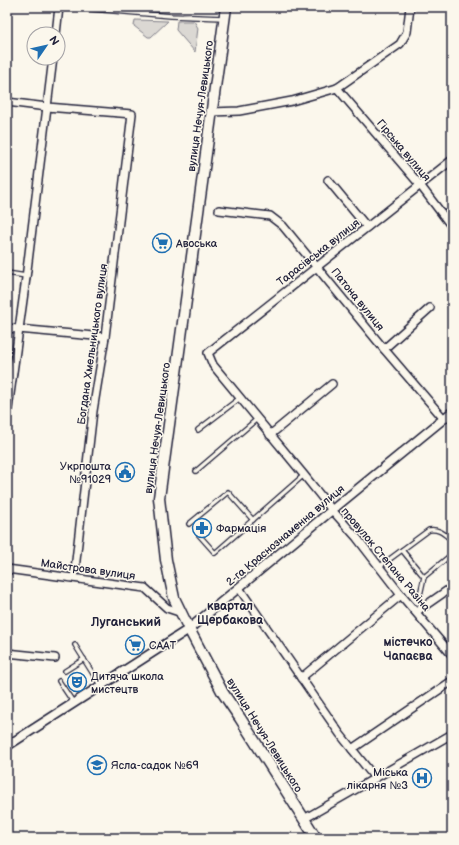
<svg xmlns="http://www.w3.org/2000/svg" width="459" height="845" font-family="'Balsamiq Sans',sans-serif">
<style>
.green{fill:#dbd8d3;stroke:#7e7d87}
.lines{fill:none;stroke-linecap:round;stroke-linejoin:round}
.service-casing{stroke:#22223b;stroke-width:6}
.minor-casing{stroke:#22223b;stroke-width:10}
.tertiary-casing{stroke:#22223b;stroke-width:11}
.primary-casing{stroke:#22223b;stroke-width:13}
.service{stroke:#fbf7ec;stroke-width:3.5}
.minor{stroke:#fbf7ec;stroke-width:7}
.tertiary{stroke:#fbf7ec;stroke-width:8}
.primary{stroke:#fbf7ec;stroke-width:10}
.labels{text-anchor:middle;stroke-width:3;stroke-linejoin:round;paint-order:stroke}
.street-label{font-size:11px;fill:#22223b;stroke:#fbf7ec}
.poi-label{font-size:11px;fill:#22223b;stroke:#fbf7ec;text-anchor:start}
.neighbourhood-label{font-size:12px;font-weight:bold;fill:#22223b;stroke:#fbf7ec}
.quarter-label{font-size:13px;font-weight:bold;fill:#22223b;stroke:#fbf7ec}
</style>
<rect width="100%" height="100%" fill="#fbf7ec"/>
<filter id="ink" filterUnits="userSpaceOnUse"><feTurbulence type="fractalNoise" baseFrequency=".025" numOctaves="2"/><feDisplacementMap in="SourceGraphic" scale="8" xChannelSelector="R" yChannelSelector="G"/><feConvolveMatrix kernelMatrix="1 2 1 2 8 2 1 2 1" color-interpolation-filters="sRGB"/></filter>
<g filter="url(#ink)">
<g class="green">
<polygon points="135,20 168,21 151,37 148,37 134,26"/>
<polygon points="177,21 194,21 198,28 195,52 176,30"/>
</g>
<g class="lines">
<g class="service-casing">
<g id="service">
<polyline points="68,7 171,16 223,18"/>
<polyline points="7,273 26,276"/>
<polyline points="198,430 240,398"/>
<polyline points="196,471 257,419"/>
<polyline points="189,524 228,492 253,520"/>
<polyline points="199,535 215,553 304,475"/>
<polyline points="402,550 424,577 452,554"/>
<path d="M379,567L429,530C439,528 445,535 452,540"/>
<polyline points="420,595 424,577"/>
<polyline points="75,645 100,685"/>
<polyline points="65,671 84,659"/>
<polyline points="59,681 73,702"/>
</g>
</g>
<g class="minor-casing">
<g id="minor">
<polyline points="56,34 59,7"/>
<polyline points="337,88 420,185 452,227"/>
<polyline points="7,102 47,107 132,114 105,337 93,411 74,578"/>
<polyline points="211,112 239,111 292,101 337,88 400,44 407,32 410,7"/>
<polyline points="452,160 208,353 213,365 304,475 332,510 357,538 401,595 452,655"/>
<polyline points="328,180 367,227"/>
<polyline points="219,210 270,216 283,226 384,349 444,419"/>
<polyline points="7,328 105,337"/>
<polyline points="384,349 430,308"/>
<polyline points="7,416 26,278 53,58"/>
<polyline points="270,435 332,384"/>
<polyline points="7,569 145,588 167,608 182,613"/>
<polyline points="239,588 340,734 375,778"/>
<polyline points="416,612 452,587"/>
<polyline points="7,653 55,658"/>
<polyline points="301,678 401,595"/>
<polyline points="352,749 452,681"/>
<polyline points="304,819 452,734"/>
</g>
</g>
<g class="tertiary-casing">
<polyline id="tertiary" points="7,746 189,629 332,510 452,412"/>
</g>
<g class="primary-casing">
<polyline id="primary" points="226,7 159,498 166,560 174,598 189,629 223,693 240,718 316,838"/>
</g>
<use href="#service" class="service"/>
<use href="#minor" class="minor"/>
<use href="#tertiary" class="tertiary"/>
<use href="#primary" class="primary"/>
</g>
</g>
<defs>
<g id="supermarket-ring" transform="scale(1)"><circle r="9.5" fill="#fbf7ec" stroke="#1f6fb2" stroke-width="1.5"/><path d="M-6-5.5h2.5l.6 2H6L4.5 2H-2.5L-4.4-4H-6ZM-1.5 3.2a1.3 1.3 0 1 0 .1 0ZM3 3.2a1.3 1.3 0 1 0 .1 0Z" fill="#1f6fb2"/></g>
<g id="civic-ring" transform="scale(1)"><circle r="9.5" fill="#fbf7ec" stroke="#1f6fb2" stroke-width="1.5"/><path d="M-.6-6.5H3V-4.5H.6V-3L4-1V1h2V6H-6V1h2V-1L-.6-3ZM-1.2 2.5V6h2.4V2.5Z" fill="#1f6fb2"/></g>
<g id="pharmacy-ring" transform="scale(1)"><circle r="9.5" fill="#fbf7ec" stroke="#1f6fb2" stroke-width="1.5"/><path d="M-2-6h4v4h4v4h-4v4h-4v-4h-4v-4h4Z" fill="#1f6fb2"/></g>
<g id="theatre-ring" transform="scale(1)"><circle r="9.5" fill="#fbf7ec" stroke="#1f6fb2" stroke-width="1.5"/><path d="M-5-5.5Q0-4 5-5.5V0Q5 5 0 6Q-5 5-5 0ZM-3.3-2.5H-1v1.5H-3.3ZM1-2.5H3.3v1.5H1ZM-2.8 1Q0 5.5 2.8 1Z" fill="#1f6fb2"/></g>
<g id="school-ring" transform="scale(1)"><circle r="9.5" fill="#fbf7ec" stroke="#1f6fb2" stroke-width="1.5"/><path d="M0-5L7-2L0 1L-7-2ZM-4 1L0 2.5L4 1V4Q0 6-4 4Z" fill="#1f6fb2"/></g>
<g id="hospital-ring" transform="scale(1)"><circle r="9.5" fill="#fbf7ec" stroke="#1f6fb2" stroke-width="1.5"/><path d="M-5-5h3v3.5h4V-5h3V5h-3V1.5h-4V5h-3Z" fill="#1f6fb2"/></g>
</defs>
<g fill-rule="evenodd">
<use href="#supermarket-ring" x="162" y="243"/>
<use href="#civic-ring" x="125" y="472"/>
<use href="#pharmacy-ring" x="202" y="528"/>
<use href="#supermarket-ring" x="135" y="645"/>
<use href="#theatre-ring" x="77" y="682"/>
<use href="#school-ring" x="97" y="765"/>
<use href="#hospital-ring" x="422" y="778"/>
</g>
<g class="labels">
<g class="street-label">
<text transform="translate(200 106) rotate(-82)" y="4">вулиця Нечуя-Левицького</text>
<text transform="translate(404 150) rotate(50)" y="4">Гірська вулиця</text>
<text transform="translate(318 252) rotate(-38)" y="4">Тарасівська вулиця</text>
<text transform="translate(358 299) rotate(51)" y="4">Патона вулиця</text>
<text transform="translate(92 344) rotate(-82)" y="4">Богдана Хмельницького вулиця</text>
<text transform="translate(157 428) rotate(-82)" y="4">вулиця Нечуя-Левицького</text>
<text transform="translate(285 535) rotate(-40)" y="4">2-га Краснознаменна вулиця</text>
<text transform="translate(386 559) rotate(50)" y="4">провулок Степана Разіна</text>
<text transform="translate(88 569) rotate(8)" y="4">Майстрова вулиця</text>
<text transform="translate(265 735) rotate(58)" y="4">вулиця Нечуя-Левицького</text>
</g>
<g class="poi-label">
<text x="176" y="247">Авоська</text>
<text x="111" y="470" text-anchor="end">Укрпошта<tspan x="111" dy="13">№91029</tspan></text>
<text x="216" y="532">Фармація</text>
<text x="149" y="649">СААТ</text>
<text x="91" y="680">Дитяча школа<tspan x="91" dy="13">мистецтв</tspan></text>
<text x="111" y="769">Ясла-садок №69</text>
<text x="408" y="776" text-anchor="end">Міська<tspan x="408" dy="13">лікарня №3</tspan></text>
</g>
<g class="neighbourhood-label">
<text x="230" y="610">квартал<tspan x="230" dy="14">Щербакова</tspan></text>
<text x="408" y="646">містечко<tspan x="408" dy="14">Чапаєва</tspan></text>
</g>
<g class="quarter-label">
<text x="126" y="626">Луганський</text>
</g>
</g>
<rect width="459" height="845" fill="none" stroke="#fbf7ec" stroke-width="24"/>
<rect x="12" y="12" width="435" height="821" fill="none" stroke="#22223b" stroke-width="1.5" filter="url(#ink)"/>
<g transform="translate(46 46) rotate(56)"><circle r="19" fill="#fbf7ec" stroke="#a4a2a5"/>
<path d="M0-3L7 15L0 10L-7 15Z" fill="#1f6fb2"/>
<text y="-6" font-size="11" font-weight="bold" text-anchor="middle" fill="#22223b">N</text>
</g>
</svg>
